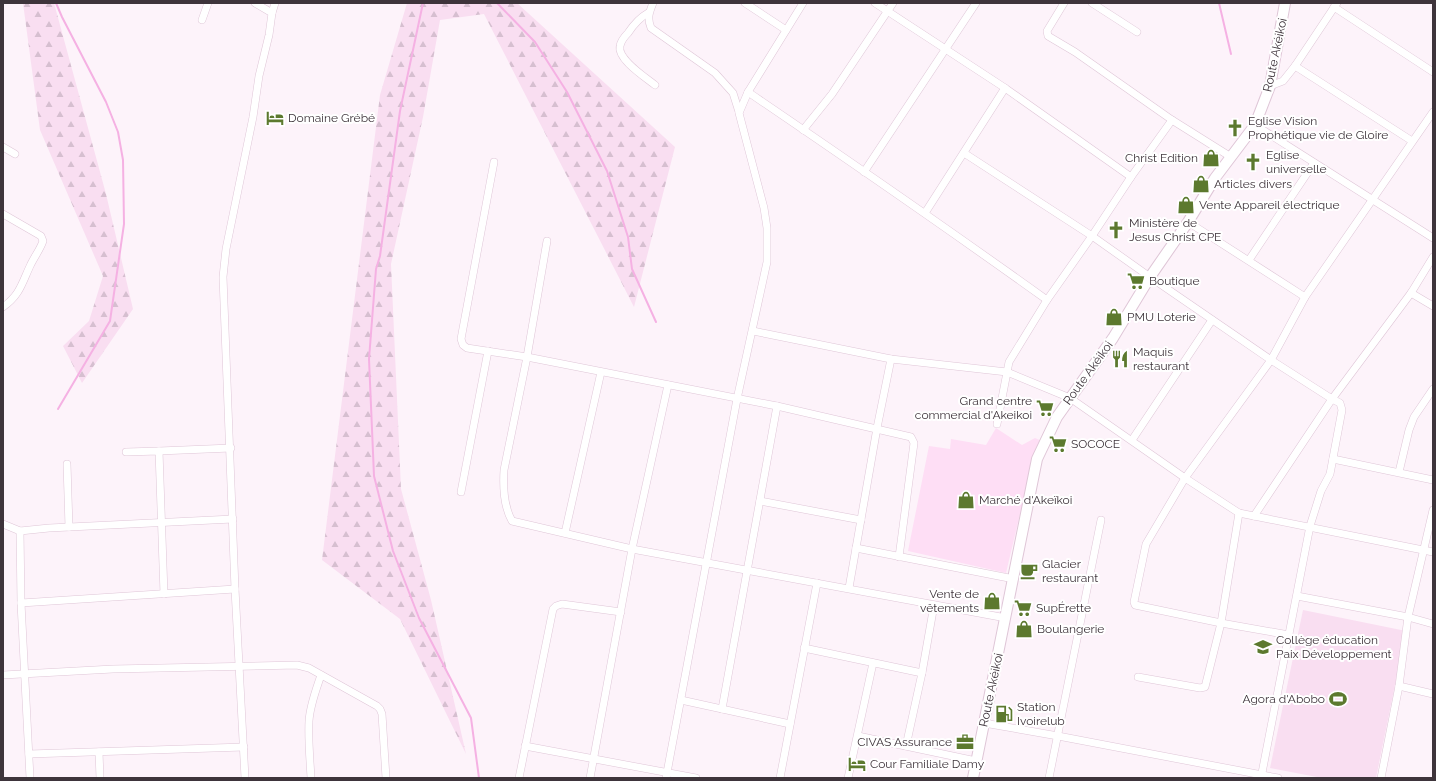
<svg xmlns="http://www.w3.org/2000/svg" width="1436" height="781" font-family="Raleway,sans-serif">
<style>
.built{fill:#fedef5}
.green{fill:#f9def1}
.forest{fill:url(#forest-firs)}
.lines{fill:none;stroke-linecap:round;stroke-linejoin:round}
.stream{stroke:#f5b1e3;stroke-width:2}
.street-casing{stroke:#dfc6d7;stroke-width:8}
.secondary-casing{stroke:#dfc6d7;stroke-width:12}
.street{stroke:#fff;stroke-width:7}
.secondary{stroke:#fff;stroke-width:10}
.labels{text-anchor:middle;stroke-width:4;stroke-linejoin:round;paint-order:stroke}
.street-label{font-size:12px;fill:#3e343b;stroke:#fff}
.poi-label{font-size:12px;fill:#3e343b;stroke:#fff;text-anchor:start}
</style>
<defs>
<pattern id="forest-firs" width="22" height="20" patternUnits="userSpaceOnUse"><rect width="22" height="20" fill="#f9def1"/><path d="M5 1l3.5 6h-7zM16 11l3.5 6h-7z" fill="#d6bfd0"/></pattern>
</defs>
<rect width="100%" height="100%" fill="#fdf3fa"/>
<polygon class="built" points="996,428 1022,445 1035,438 1044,442 1034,455 1006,573 908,551 929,446 950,449 951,439 986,445"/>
<polygon class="green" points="1303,610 1406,631 1376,778 1322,778 1270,768"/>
<g class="forest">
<polygon points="23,3 54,3 106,194 133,309 82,383 63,346 89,321 103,276 40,130"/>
<polygon points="407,3 517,3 675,147 634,307 484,14 440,20 423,117 391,264 401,489 431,600 466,754 400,619 322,560 380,95"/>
</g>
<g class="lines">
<g class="stream">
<polyline points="56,3 62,17 106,102 118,132 123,160 124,224 110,321 58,409"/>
<polyline points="423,3 400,111 380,256 376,269 369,359 374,476 393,551 419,618 471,718 479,778"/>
<polyline points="497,3 535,42 567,92 607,171 628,237 632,269 656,322"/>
<polyline points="1219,3 1231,54"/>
</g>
<g class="street-casing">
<g id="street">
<path d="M653,3C649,13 647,18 651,28L715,73L733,93L739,112"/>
<polyline points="745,3 786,30"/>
<polyline points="875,3 1005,88 1131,177"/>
<polyline points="1064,3 1047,31 1048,36 1075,52 1172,120 1231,157"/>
<polyline points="1092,3 1137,32"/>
<polyline points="1334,7 1433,72"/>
<polyline points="272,13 275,3"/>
<path d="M648,13C639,18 634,24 628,33C625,36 621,41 620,46C617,59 645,77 655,85"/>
<polyline points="202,20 208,3"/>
<polyline points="1295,66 1337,3"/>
<polyline points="1270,86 1283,81 1295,66 1412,141"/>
<path d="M748,92C848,160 948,229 1047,300L1092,236L1131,177L1172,120"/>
<polyline points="1255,125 1433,238"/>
<polyline points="803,130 832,94 893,3"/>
<polyline points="3,147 15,154"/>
<polyline points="964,153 1092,236 1150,277 1271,360 1332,399 1411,293 1433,257"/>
<polyline points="494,162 461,339 463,345 467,348 527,357 777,406 911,437 914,443 899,557"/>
<polyline points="864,172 976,3"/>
<polyline points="925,213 1005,88"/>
<path d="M3,214L41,236L43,241C40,250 34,257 30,266C22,283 20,295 3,307"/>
<polyline points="1188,222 1305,297"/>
<path d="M547,241L527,357L504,470C503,486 504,507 512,521L632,549L1006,618"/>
<polyline points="1249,260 1314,163"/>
<polyline points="1411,293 1433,306"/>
<polyline points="753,331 891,359 1007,372 1070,398 1185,478 1239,513 1433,552"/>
<polyline points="997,424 1009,362 1047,300"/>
<polyline points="1132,440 1212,320"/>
<polyline points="159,451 231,448"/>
<polyline points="126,452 159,451 164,594"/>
<polyline points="1333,459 1433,480"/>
<polyline points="67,464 69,527"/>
<polyline points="1399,472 1409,430 1414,417 1433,389"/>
<polyline points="461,492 488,351"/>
<polyline points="760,501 861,520"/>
<polyline points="1254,516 1332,399 1340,403 1342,410 1330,474 1321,491 1310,526 1261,778"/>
<polyline points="3,524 20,531 49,528 233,519"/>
<polyline points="20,531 21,603 30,778"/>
<polyline points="565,533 601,372"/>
<polyline points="856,548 1014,579"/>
<polyline points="849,588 877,428 891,359"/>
<polyline points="1297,596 1408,617 1433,624"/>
<polyline points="21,603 235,589"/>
<polyline points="1289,635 1221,623 1135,605 1134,602 1146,544 1185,478 1271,360 1305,297 1433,112"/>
<polyline points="804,648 922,673"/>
<polyline points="3,675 113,669 297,665 309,668 377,706 380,709 382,714 386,778"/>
<polyline points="1138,677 1200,688 1205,687 1221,623 1239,513"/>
<polyline points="1399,686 1433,694"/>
<polyline points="681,700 790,724"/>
<polyline points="722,709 777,406"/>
<polyline points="984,723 1058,736 1278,778"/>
<polyline points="858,736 976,761"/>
<polyline points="525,746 696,778"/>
<polyline points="906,746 922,673 934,605"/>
<polyline points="99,752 100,778"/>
<polyline points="29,754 244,747"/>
<polyline points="245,778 235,589 223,277 226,249 253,117 259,76 269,35 272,13 255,3"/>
<path d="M311,778C310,759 308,740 309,721C310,705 316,690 321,675"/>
<polyline points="519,778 553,609 556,606 562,604 621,612"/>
<polyline points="590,778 632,549 668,385"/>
<polyline points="666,778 737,399 767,262 767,228 764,208 739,113 748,92 803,3"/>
<polyline points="780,778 817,583"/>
<polyline points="848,778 873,663"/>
<polyline points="1049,778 1101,520"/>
<polyline points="1381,778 1399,686 1408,617 1433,510"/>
</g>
</g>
<g class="secondary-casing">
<polyline id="secondary" points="973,778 1037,459 1057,417 1113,338 1150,277 1188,222 1215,178 1255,125 1270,86 1285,3"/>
</g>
<use href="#street" class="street"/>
<use href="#secondary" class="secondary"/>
</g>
<defs>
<g id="hotel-bare" transform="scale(1.38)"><path d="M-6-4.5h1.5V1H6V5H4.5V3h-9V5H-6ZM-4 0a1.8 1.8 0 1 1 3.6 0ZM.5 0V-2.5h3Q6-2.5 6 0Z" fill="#5c792e" stroke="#fff" stroke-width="2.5" paint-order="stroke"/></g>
<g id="church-bare" transform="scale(1.38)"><path d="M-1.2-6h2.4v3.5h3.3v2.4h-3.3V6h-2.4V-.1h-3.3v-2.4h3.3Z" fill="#5c792e" stroke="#fff" stroke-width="2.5" paint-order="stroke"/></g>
<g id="shop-bare" transform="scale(1.38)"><path d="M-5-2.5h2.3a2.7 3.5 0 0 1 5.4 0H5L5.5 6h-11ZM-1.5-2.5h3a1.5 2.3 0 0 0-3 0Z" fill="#5c792e" stroke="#fff" stroke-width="2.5" paint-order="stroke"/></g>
<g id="supermarket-bare" transform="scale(1.38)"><path d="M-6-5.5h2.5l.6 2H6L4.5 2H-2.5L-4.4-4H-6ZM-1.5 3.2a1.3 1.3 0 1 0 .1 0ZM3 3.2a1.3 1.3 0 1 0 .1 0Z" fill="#5c792e" stroke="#fff" stroke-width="2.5" paint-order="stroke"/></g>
<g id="restaurant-bare" transform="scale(1.38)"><path d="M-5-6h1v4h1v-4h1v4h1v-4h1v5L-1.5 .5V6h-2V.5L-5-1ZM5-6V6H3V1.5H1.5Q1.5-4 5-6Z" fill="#5c792e" stroke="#fff" stroke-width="2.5" paint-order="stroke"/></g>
<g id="cafe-bare" transform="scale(1.38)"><path d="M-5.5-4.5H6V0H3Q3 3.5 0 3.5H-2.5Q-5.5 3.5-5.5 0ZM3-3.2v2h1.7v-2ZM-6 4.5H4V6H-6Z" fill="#5c792e" stroke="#fff" stroke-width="2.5" paint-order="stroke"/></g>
<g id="school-bare" transform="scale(1.38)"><path d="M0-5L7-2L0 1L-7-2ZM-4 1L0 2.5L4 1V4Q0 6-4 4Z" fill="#5c792e" stroke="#fff" stroke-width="2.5" paint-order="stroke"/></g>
<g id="stadium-bare" transform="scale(1.38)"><path d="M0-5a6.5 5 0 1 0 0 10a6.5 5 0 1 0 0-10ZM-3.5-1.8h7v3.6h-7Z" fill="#5c792e" stroke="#fff" stroke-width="2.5" paint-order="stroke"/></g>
<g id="fuel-bare" transform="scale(1.38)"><path d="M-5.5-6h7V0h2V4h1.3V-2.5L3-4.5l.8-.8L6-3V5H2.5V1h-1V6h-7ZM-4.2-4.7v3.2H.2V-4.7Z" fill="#5c792e" stroke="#fff" stroke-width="2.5" paint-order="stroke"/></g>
<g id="office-bare" transform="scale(1.38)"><path d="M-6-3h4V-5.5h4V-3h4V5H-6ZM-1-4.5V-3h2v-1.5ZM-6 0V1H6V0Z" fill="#5c792e" stroke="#fff" stroke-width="2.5" paint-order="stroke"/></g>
</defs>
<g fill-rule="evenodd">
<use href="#hotel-bare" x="275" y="118"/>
<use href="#church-bare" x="1235" y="128"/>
<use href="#shop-bare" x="1211" y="158"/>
<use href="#church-bare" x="1253" y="162"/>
<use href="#shop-bare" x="1201" y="184"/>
<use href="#shop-bare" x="1186" y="205"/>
<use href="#church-bare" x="1116" y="230"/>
<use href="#supermarket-bare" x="1136" y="281"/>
<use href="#shop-bare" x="1114" y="317"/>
<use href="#restaurant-bare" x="1120" y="359"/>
<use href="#supermarket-bare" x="1045" y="408"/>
<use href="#supermarket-bare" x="1058" y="444"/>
<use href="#shop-bare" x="966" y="500"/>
<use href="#cafe-bare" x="1029" y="571"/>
<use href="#shop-bare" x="992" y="601"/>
<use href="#supermarket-bare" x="1023" y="608"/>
<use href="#shop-bare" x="1024" y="629"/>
<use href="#school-bare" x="1263" y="647"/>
<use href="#stadium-bare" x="1338" y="699"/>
<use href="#fuel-bare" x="1004" y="714"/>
<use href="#office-bare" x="965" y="742"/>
<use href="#hotel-bare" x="857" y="764"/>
</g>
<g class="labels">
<g class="street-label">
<text transform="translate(1275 55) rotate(-78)" y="4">Route Akéikoi</text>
<text transform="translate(1088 373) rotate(-54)" y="4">Route Akéikoi</text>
<text transform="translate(991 690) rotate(-78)" y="4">Route Akéikoi</text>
</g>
<g class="poi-label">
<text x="288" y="122">Domaine Grébé</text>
<text x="1248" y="125">Eglise Vision<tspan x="1248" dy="14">Prophétique vie de Gloire</tspan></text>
<text x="1266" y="159">Eglise<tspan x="1266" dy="14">universelle</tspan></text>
<text x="1198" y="162" text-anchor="end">Christ Edition</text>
<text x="1214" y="188">Articles divers</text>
<text x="1199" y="209">Vente Appareil électrique</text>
<text x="1129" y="227">Ministère de<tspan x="1129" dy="14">Jesus Christ CPE</tspan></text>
<text x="1149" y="285">Boutique</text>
<text x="1127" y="321">PMU Loterie</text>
<text x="1133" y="356">Maquis<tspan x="1133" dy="14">restaurant</tspan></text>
<text x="1032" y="405" text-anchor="end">Grand centre<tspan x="1032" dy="14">commercial d'Akeikoi</tspan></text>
<text x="1071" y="448">SOCOCE</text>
<text x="979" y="504">Marché d'Akeïkoi</text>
<text x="1042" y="568">Glacier<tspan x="1042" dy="14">restaurant</tspan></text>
<text x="979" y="598" text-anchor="end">Vente de<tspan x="979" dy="14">vêtements</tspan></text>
<text x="1036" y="612">SupÉrette</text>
<text x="1037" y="633">Boulangerie</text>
<text x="1276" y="644">Collège éducation<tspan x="1276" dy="14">Paix Développement</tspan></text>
<text x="1325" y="703" text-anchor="end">Agora d'Abobo</text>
<text x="1017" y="711">Station<tspan x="1017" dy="14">Ivoirelub</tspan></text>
<text x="952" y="746" text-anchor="end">CIVAS Assurance</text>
<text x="870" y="768">Cour Familiale Damy</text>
</g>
</g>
<rect width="1436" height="781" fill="none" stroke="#3e343b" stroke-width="8"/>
</svg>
